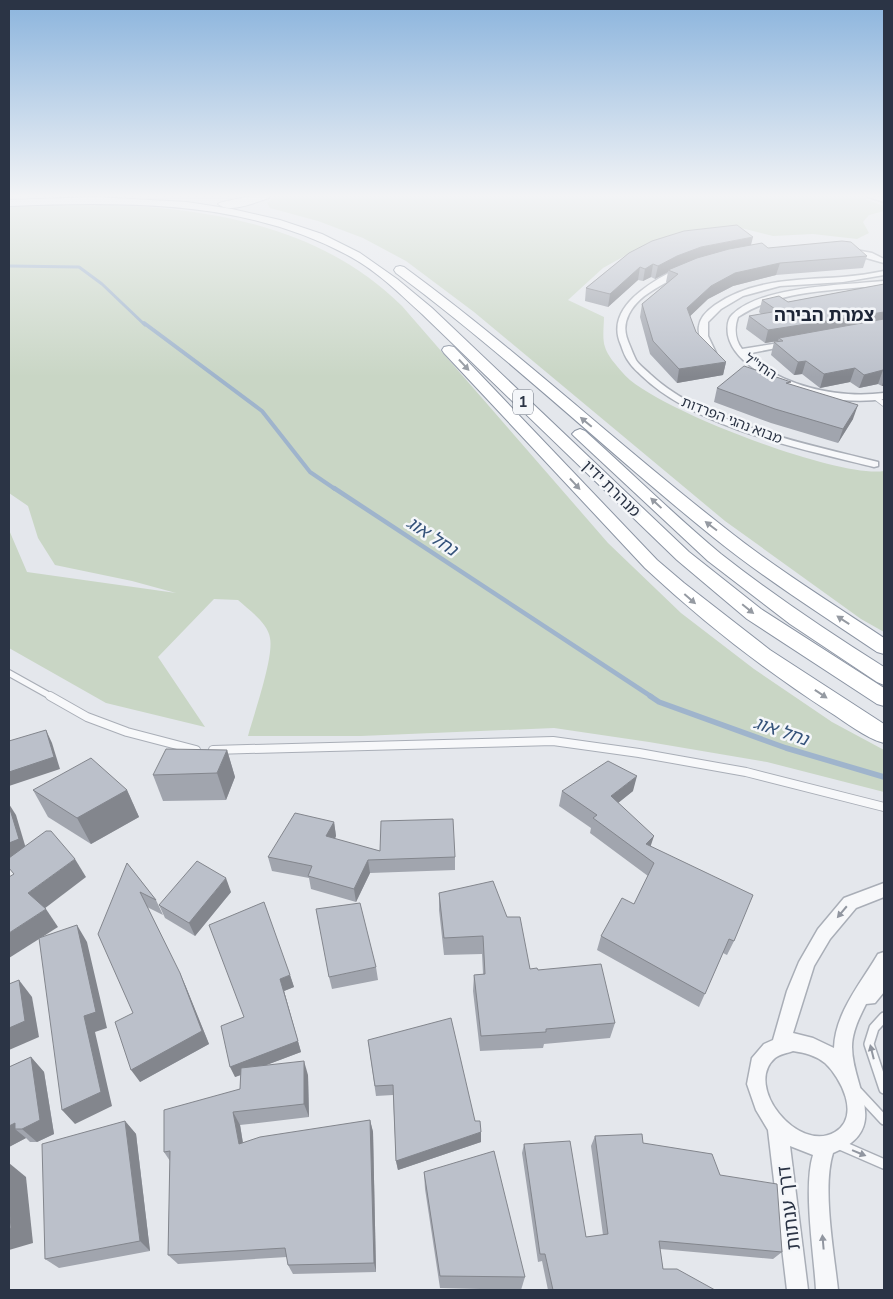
<svg xmlns="http://www.w3.org/2000/svg" width="893" height="1299" font-family="'Nunito Sans','Noto Sans Hebrew',sans-serif">
<style>
.green{fill:#c9d6c5}
.lines{fill:none;stroke-linecap:round;stroke-linejoin:round}
.stream-far3{stroke:#9fb4cc;stroke-width:3}
.stream-far2{stroke:#9fb4cc;stroke-width:4}
.stream-far1{stroke:#9fb4cc;stroke-width:4.5}
.stream{stroke:#9fb4cc;stroke-width:5.5}
.service-far3-casing{stroke:#a9aeb7;stroke-width:6}
.service-far2-casing{stroke:#a9aeb7;stroke-width:8}
.service-far1-casing{stroke:#a9aeb7;stroke-width:10}
.service-casing{stroke:#a9aeb7;stroke-width:12}
.minor-casing{stroke:#a9aeb7;stroke-width:3}
.trunk-casing{stroke:#8b94a3;stroke-width:2}
.service-far3{stroke:#f7f8fa;stroke-width:4.5}
.service-far2{stroke:#f7f8fa;stroke-width:5.5}
.service-far1{stroke:#f7f8fa;stroke-width:8}
.service{stroke:#f7f8fa;stroke-width:9}
.minor{fill:#f7f8fa;fill-rule:evenodd}
.trunk{fill:#fff;fill-rule:evenodd}
.wall{fill:#a1a5ae}
.shaded-wall{fill:#83868d}
.building{fill:#bbc0ca;stroke:#83868d}
.oneway{fill:#959aa2}
.oneway2{fill:#9196a0}
.labels{text-anchor:middle;stroke-width:5;stroke-linejoin:round;paint-order:stroke}
.far-street-label{font-size:14px;fill:#2b3445;stroke:#f4f6f9}
.shield{fill:#f4f6f9;stroke:#676e7b;stroke-width:1}
.shield-label{font-size:15px;font-weight:bold;fill:#2b3445}
.street-label{font-size:16px;fill:#2b3445;stroke:#f4f6f9}
.far-district-label{font-size:18px;font-weight:bold;fill:#1d2536;stroke:#f4f6f9}
.water-label{font-size:18px;font-style:italic;fill:#34527a;stroke:#f4f6f9}
.near-street-label{font-size:19px;fill:#2b3445;stroke:#f4f6f9}
</style>
<rect width="100%" height="100%" fill="#e4e7ec"/>
<g class="green">
<path d="M276,195H854L884,206V211L869,215L863,222L869,233L857,239L813,234L773,236L741,228L648,243L603,268L568,300L604,317C604,325 602,339 605,347C607,355 616,365 622,372C650,408 840,479 884,471V632L861,619L725,521L474,312L406,261L363,238L318,221L270,208L267,203Z"/>
<path d="M56,204C179,204 310,215 402,306L608,543L681,613L754,669L832,722L884,750V792L767,762L649,742L554,728L361,736H248C254,714 274,657 270,638C268,623 249,610 238,600L214,599L158,657L205,727L106,703L9,648V530L27,572L176,593L132,581L55,565L38,538L28,506L9,493V206Z"/>
</g>
<g class="lines">
<polyline class="stream-far3" points="9,266 79,267 102,284 145,325"/>
<polyline class="stream-far2" points="144,323 262,411 310,472 335,489"/>
<polyline class="stream-far1" points="334,488 652,697"/>
<polyline class="stream" points="650,696 659,702 786,748 884,777"/>
<g class="service-far3-casing">
<polyline id="service-far3" points="875,397 884,404"/>
</g>
<g class="service-far2-casing">
<polyline id="service-far2" points="9,673 52,697"/>
</g>
<g class="service-far1-casing">
<g id="service-far1">
<polyline points="50,696 87,717 127,732 196,750"/>
<polyline points="213,750 553,741 639,753 746,772 884,807"/>
</g>
</g>
<g class="service-casing">
<g id="service">
<polyline points="884,1017 874,1028 869,1044 884,1089"/>
<polyline points="858,1092 884,1120"/>
<polyline points="838,1144 884,1164"/>
</g>
</g>
<g class="minor-casing">
<g id="minor">
<polygon points="865,195 884,198 884,202 866,196"/>
<polygon points="845,248 872,253 884,259 884,263 845,252"/>
<path d="M678,268L685,270C667,285 641,291 629,314C623,326 625,335 630,346C632,351 634,356 636,360C639,365 645,369 650,374C703,424 807,444 878,462V466L874,467C802,449 696,428 642,376C638,372 632,367 629,362C625,357 623,351 621,345C604,308 651,282 678,268Z"/>
<path d="M884,271V275L843,282L780,286L743,296L721,309L708,322V336L716,353L715,355H709C704,347 697,336 699,326C700,317 708,310 715,305C752,279 799,280 842,277C856,276 870,274 884,271Z"/>
<path d="M884,281V285C834,291 781,289 738,317C734,328 735,340 742,349L792,341V345L746,354C781,386 837,399 884,393V399C871,401 856,401 842,400C808,396 736,374 728,335C727,328 727,319 733,314C762,286 844,285 884,281Z"/>
<path d="M884,883V897L856,908L830,939L814,966L793,1033L813,1038L834,1048C835,1013 861,983 878,954L884,952V992L875,1003L866,1004C859,1018 852,1032 852,1047C852,1088 892,1129 833,1153C822,1188 834,1252 838,1290H816C814,1254 803,1188 813,1155L790,1146L808,1290H787L768,1130L756,1110L747,1084L752,1058L764,1044L773,1040L787,991L799,962L818,929L844,898ZM793,1051C805,1053 815,1055 825,1063C841,1078 861,1116 835,1132C798,1154 743,1086 775,1058C780,1054 788,1053 793,1051Z"/>
</g>
</g>
<g class="trunk-casing">
<g id="trunk">
<path d="M257,195L270,196L269,198C256,202 229,214 218,204C221,201 250,197 257,195Z"/>
<path d="M95,197L187,202L232,209L280,220L322,234L360,253L397,279L432,308L689,552L761,609L884,688V706L877,704L747,619L677,560L422,314C400,294 377,271 351,257C246,199 125,202 9,206V200Z"/>
<path d="M400,266L404,267C516,349 616,443 725,528C775,568 830,602 884,638V654L877,652C822,615 765,579 713,537C605,450 507,355 396,273L394,270L396,267Z"/>
<path d="M449,346L454,347L657,560L684,583L770,650L884,724V743C865,738 846,722 828,711C763,669 702,621 645,568L444,353L442,350L444,347Z"/>
<path d="M580,429L585,431C631,472 674,515 721,554C773,595 828,632 884,667V685L877,682L790,624L708,561L575,437L572,434L575,431Z"/>
</g>
</g>
<use href="#service-far3" class="service-far3"/>
<use href="#service-far2" class="service-far2"/>
<use href="#service-far1" class="service-far1"/>
<use href="#service" class="service"/>
<use href="#minor" class="minor"/>
<use href="#trunk" class="trunk"/>
</g>
<g class="wall">
<polygon points="750,245 768,248 867,256 863,268 776,275 733,286 708,299 690,316 696,332 726,362 723,375 677,383 650,354 640,317 642,304 667,283 666,282 668,272 655,279 651,277 643,281 638,280 608,307 585,301 586,288 629,253"/>
<polygon points="884,284 884,386 882,386 878,384 859,388 850,382 820,388 802,374 794,375 771,355 774,342 777,342 778,341 765,343 746,329 749,316 761,314 759,312 762,300 788,302"/>
<polygon points="790,384 853,419 838,443 771,423 714,402 717,388"/>
<polygon points="227,750 235,777 226,800 163,801 153,775"/>
<polygon points="33,790 127,790 139,817 91,844 48,817"/>
<polygon points="562,791 633,791 618,803 651,846 734,941 727,955 723,953 699,1007 597,950 601,936 634,904 648,876 590,833 591,828 559,806"/>
<polygon points="334,822 336,836 335,839 380,851 455,857 455,870 370,873 356,902 311,889 309,878 272,871 268,857"/>
<polygon points="127,863 156,900 163,915 147,907 186,987 209,1044 140,1082"/>
<polygon points="231,892 195,936 165,918 159,905"/>
<polygon points="439,893 507,917 530,969 538,970 615,1023 610,1038 544,1044 543,1048 480,1051 473,991 474,975 483,974 482,954 444,955 439,910"/>
<polygon points="376,967 378,980 332,989 329,977"/>
<polygon points="290,975 294,987 284,991 301,1052 266,1065 308,1075 309,1117 240,1125 243,1143 370,1120 373,1132 376,1272 293,1274 288,1265 287,1257 178,1264 168,1255 170,1161 164,1152 240,1089 241,1075 235,1077 244,1017"/>
<polygon points="368,1040 475,1121 481,1132 481,1142 398,1170 396,1161 393,1095 376,1096"/>
<polygon points="31,1057 44,1072 54,1134 37,1142 30,1142 26,1138 9,1147 9,1067"/>
<polygon points="125,1121 136,1134 150,1251 59,1268 45,1259"/>
<polygon points="595,1136 643,1143 720,1175 782,1252 773,1259 660,1249 663,1269 715,1290 548,1290 542,1261 538,1262 522,1153 524,1144 586,1237 603,1235 591,1146"/>
<polygon points="424,1172 525,1277 521,1290 440,1288 425,1189"/>
</g>
<g class="shaded-wall">
<polygon points="753,237 750,249 668,270 668,272 655,279 658,266 677,256 701,247"/>
<polygon points="780,263 776,275 733,286 708,299 685,321 687,308 711,286 735,273"/>
<polygon points="653,264 651,277 643,281 645,269"/>
<polygon points="640,267 638,280 608,307 610,294"/>
<polygon points="884,312 884,324 779,338 778,341 765,343 768,330"/>
<polygon points="806,361 802,374 794,375 798,362"/>
<polygon points="726,362 723,375 677,383 679,369"/>
<polygon points="855,368 850,382 820,388 824,374"/>
<polygon points="883,370 878,384 859,388 864,375"/>
<polygon points="884,379 884,386 882,386"/>
<polygon points="858,405 853,419 838,443 843,429"/>
<polygon points="46,730 52,743 60,769 9,786 9,772"/>
<polygon points="227,750 235,777 226,800 217,773"/>
<polygon points="637,776 633,791 608,811 611,796"/>
<polygon points="127,790 139,817 91,844 77,818"/>
<polygon points="9,804 16,815 27,852 9,860"/>
<polygon points="334,822 336,836 329,850 326,836"/>
<polygon points="654,836 649,851 646,844"/>
<polygon points="75,859 86,877 40,912 28,893"/>
<polygon points="368,860 370,873 356,902 354,889"/>
<polygon points="226,878 231,892 195,936 189,923"/>
<polygon points="46,909 58,927 9,958 9,933"/>
<polygon points="77,925 87,942 107,1028 95,1032 112,1106 75,1124 62,1110 84,1016"/>
<polygon points="180,973 186,987 209,1044 140,1082 131,1070"/>
<polygon points="290,975 294,987 284,991 301,1052 235,1077 230,1067 280,979"/>
<polygon points="19,980 32,997 39,1037 9,1050 9,1028"/>
<polygon points="31,1057 44,1072 54,1134 37,1142 22,1129"/>
<polygon points="304,1061 308,1075 309,1117 304,1104"/>
<polygon points="233,1112 240,1125 245,1156 239,1144"/>
<polygon points="370,1120 373,1132 376,1272 374,1263"/>
<polygon points="125,1121 136,1134 150,1251 140,1241"/>
<polygon points="15,1123 15,1129 26,1138 9,1147 9,1126"/>
<polygon points="481,1132 481,1142 398,1170 396,1161"/>
<polygon points="9,1163 26,1177 33,1243 9,1250"/>
</g>
<g class="building">
<polygon points="737,225 753,237 701,247 677,256 658,266 653,264 645,269 640,267 610,294 586,288 629,253 652,241 684,231"/>
<polygon points="842,241 851,242 867,256 780,263 735,273 711,286 687,308 696,332 726,362 679,369 653,341 642,304 678,274 668,270 697,258 729,249 762,243 768,248"/>
<polygon points="884,284 884,312 768,330 749,316 778,311 762,300 779,296 788,302"/>
<polygon points="884,319 884,371 883,370 864,375 855,368 824,374 806,361 798,362 774,342 783,341 779,338"/>
<polygon points="744,366 791,382 786,383 858,405 843,429 775,409 717,388"/>
<polygon points="46,730 54,757 9,772 9,741"/>
<polygon points="166,749 227,750 217,773 153,775"/>
<polygon points="91,758 127,790 77,818 33,790"/>
<polygon points="608,761 637,776 611,796 654,836 646,844 753,895 734,941 729,939 705,994 601,936 622,898 634,904 654,863 593,818 597,815 562,791"/>
<polygon points="9,806 19,839 9,843"/>
<polygon points="295,813 334,822 326,836 380,851 381,821 453,819 455,857 368,860 354,889 308,876 312,866 268,857"/>
<polygon points="46,831 51,831 75,859 28,893 46,909 9,933 9,877 14,874 9,868 9,858"/>
<polygon points="197,861 226,878 189,923 159,905"/>
<polygon points="127,863 156,900 140,892 180,973 202,1031 131,1070 115,1022 133,1013 98,934"/>
<polygon points="493,881 507,917 520,917 530,969 537,968 538,970 601,964 615,1023 546,1029 546,1032 481,1036 474,975 485,974 483,936 444,938 439,893"/>
<polygon points="264,902 290,975 280,979 298,1041 230,1067 221,1026 244,1017 209,925"/>
<polygon points="360,903 376,967 329,977 316,909"/>
<polygon points="77,925 96,1012 84,1016 101,1092 62,1110 39,938"/>
<polygon points="19,980 25,1021 9,1028 9,984"/>
<polygon points="451,1018 475,1121 480,1121 481,1132 396,1161 393,1085 375,1086 368,1040"/>
<polygon points="31,1057 40,1120 22,1129 15,1129 15,1123 9,1126 9,1067"/>
<polygon points="304,1061 304,1104 233,1112 239,1144 260,1137 370,1120 374,1263 288,1265 285,1248 168,1255 170,1151 164,1152 164,1110 240,1089 241,1068"/>
<polygon points="125,1121 140,1241 45,1259 42,1144"/>
<polygon points="642,1134 643,1143 712,1154 720,1175 777,1184 782,1252 659,1241 663,1269 677,1269 715,1290 553,1290 545,1254 540,1254 524,1144 570,1141 586,1237 608,1234 595,1136"/>
<polygon points="494,1151 525,1277 440,1276 424,1172"/>
<polygon points="9,1204 11,1228 9,1229"/>
</g>
<defs><path id="oneway-solid" d="M-6-.8H1V-3.2L6.5 0L1 3.2V.8H-6Z" transform="scale(1.25)"/></defs>
<g class="oneway">
<use href="#oneway-solid" transform="translate(464 365) rotate(47)"/>
<use href="#oneway-solid" transform="translate(586 422) rotate(-140)"/>
<use href="#oneway-solid" transform="translate(575 484) rotate(47)"/>
<use href="#oneway-solid" transform="translate(656 503) rotate(-137)"/>
<use href="#oneway-solid" transform="translate(711 526) rotate(-143)"/>
<use href="#oneway-solid" transform="translate(690 599) rotate(41)"/>
<use href="#oneway-solid" transform="translate(748 609) rotate(39)"/>
<use href="#oneway-solid" transform="translate(843 620) rotate(-147)"/>
<use href="#oneway-solid" transform="translate(821 694) rotate(34)"/>
</g>
<g class="oneway2">
<use href="#oneway-solid" transform="translate(842 912) rotate(130)"/>
<use href="#oneway-solid" transform="translate(872 1052) rotate(-104)"/>
<use href="#oneway-solid" transform="translate(859 1153) rotate(22)"/>
<use href="#oneway-solid" transform="translate(823 1242) rotate(-95)"/>
</g>
<linearGradient id="sky" x2="0" y2="1"><stop stop-color="#8bb4dd"/><stop offset="0.52" stop-color="#f3f4f6"/><stop offset="1" stop-color="#f3f4f6" stop-opacity="0"/></linearGradient>
<rect width="893" height="377" fill="url(#sky)"/>
<g class="labels">
<g class="far-street-label">
<text transform="translate(761 366) rotate(33)" y="5">החי"ל</text>
<text transform="translate(732 420) rotate(21)" y="5">מבוא נהגי הפרדות</text>
</g>
<rect class="shield" x="513" y="389.5" width="20" height="25" rx="4"/>
<g class="shield-label">
<text x="523" y="407">1</text>
</g>
<g class="street-label">
<text transform="translate(612 488) rotate(44)" y="6">מנהרת ידין</text>
</g>
<g class="far-district-label">
<text x="824" y="321">צמרת הבירה</text>
</g>
<g class="water-label">
<text transform="translate(432 536) rotate(33)" y="6">נחל אוג</text>
<text transform="translate(781 731) rotate(19)" y="6">נחל אוג</text>
</g>
<g class="near-street-label">
<text transform="translate(788 1208) rotate(-97)" y="7">דרך ענתות</text>
</g>
</g>
<rect width="893" height="1299" fill="none" stroke="#2b3445" stroke-width="20"/>
</svg>
